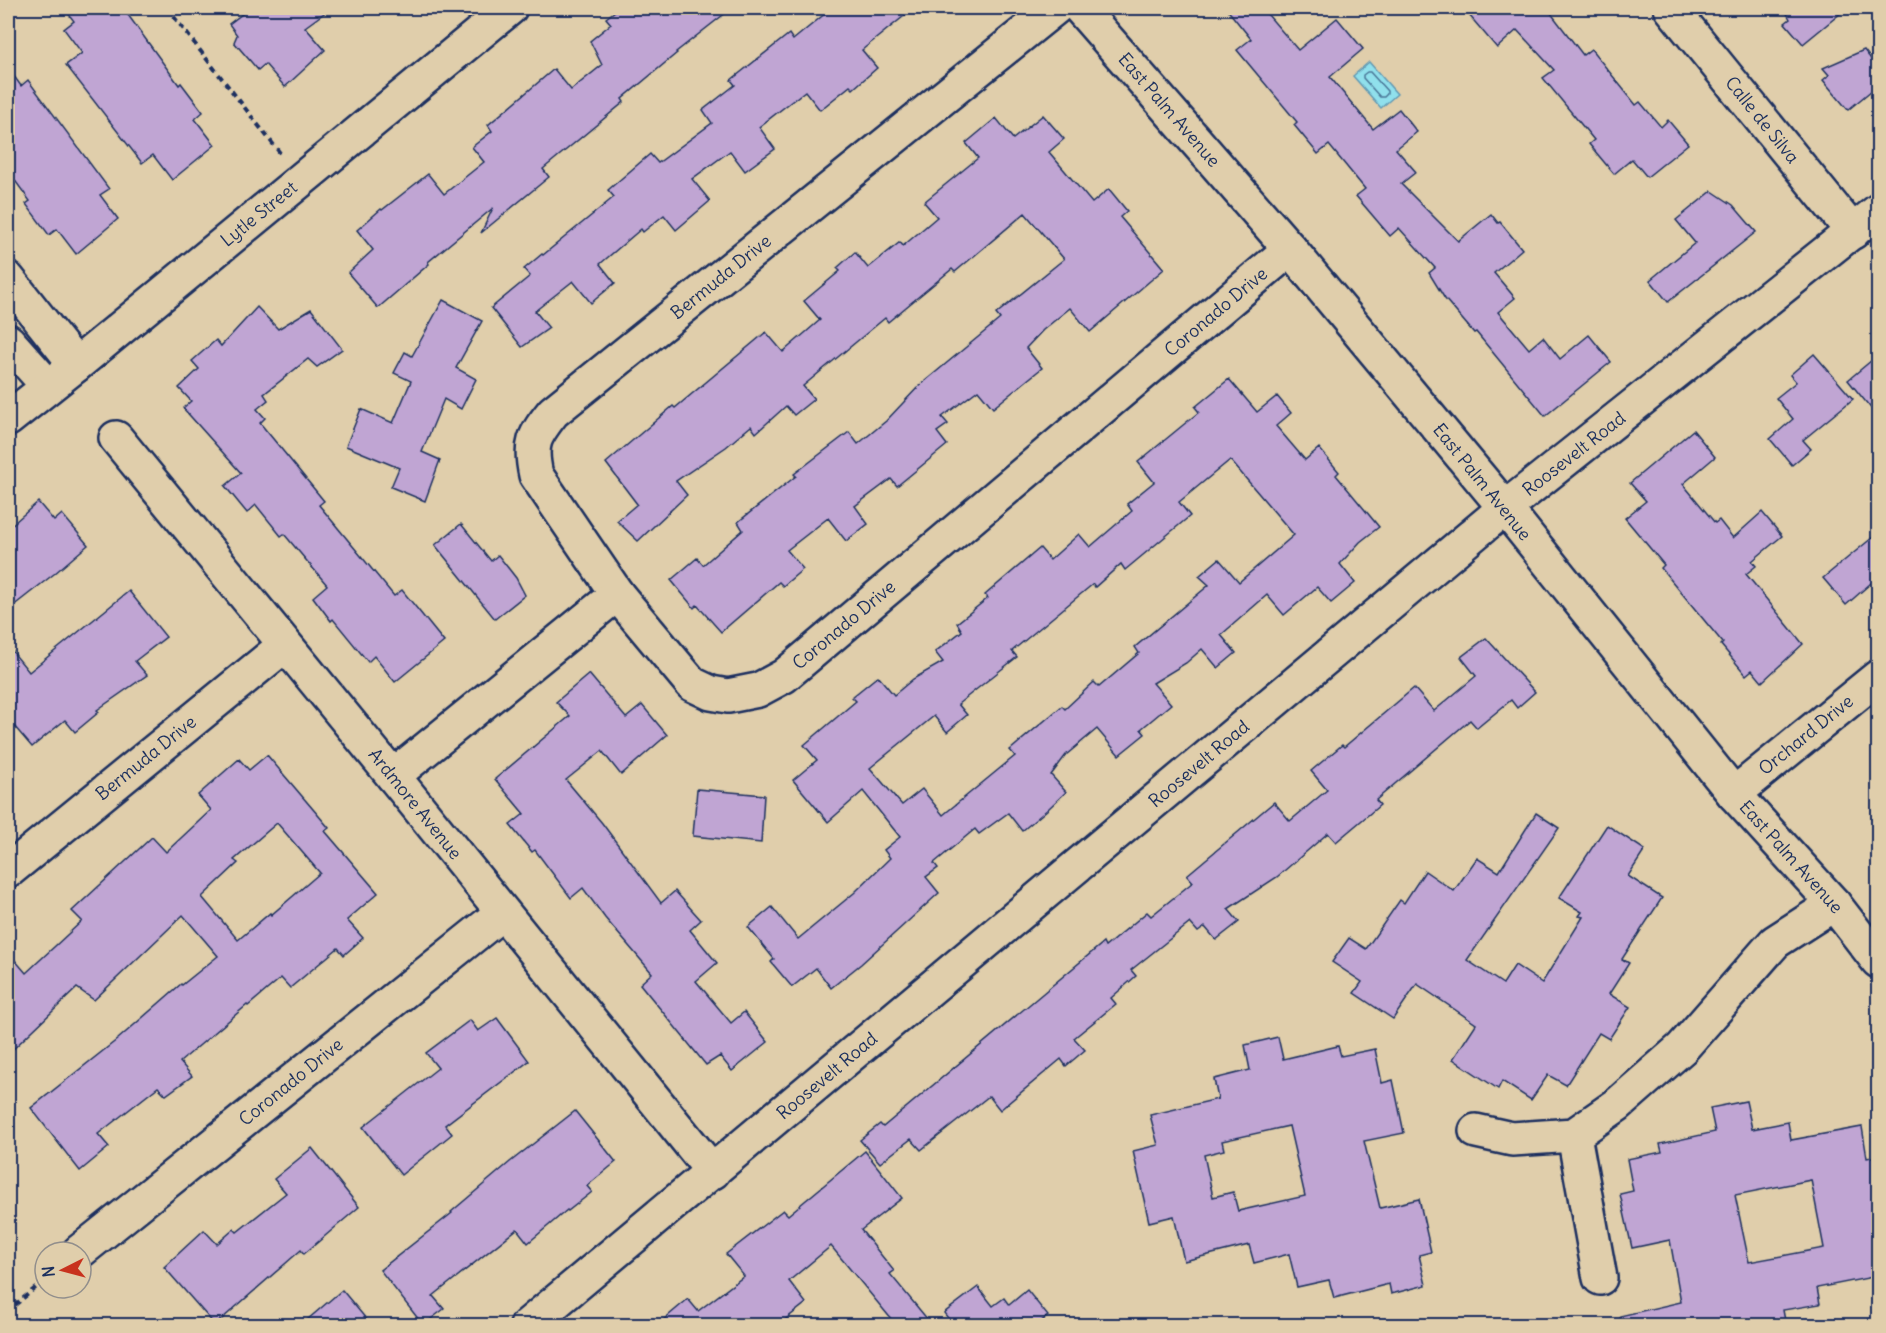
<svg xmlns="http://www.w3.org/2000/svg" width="1886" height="1333" font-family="Delius,sans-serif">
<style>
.water{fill:#90e0ec;stroke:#6199b3;stroke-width:1.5}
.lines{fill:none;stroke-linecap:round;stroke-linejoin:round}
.shore{stroke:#4a7697;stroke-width:1.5}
.building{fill:#c0a5d3;stroke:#1b2f5e;stroke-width:1.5;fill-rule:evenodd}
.minor-casing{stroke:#1b2f5e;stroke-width:38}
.path{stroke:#1b2f5e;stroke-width:4;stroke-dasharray:6 4.5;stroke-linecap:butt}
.minor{stroke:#e0ceab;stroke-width:33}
.labels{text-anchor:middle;stroke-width:4.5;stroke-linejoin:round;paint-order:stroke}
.street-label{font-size:18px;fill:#1b2f5e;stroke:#e0ceab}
</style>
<rect width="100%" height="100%" fill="#e0ceab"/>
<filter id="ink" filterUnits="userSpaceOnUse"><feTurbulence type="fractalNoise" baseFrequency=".0167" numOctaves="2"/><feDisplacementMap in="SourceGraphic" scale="12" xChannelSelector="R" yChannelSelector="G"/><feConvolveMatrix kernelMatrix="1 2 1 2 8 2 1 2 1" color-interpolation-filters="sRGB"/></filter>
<g filter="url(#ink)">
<polygon class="water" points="1369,62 1397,94 1381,108 1353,76"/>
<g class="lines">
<polygon class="shore" points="1367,72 1370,72 1387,91 1387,94 1384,97 1380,97 1363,78 1363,75"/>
</g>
<g class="building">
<polygon points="64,8 123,8 179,85 181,83 203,112 195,119 215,145 172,180 153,155 142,163 66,65 82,53 64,29 74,21"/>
<polygon points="250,8 331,8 305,27 325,50 285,87 265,64 258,70 234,42 237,35 229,24"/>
<polygon points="619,8 732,8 676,52 677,53 622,99 624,102 543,169 549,177 481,233 493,208 428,262 429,264 378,308 348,273 373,250 357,230 381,209 382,210 428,174 444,194 484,162 472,147 492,131 488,125 554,69 571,90 602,65 590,41 611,24 606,18"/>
<polygon points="832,8 914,8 862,50 877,68 853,89 850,86 820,110 805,91 759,127 775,149 745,171 730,151 692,179 710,201 676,230 664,215 643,232 641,229 600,264 615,283 591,303 573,281 535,311 549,328 522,347 491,308 530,276 524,269 542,254 543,255 614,197 608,190 650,154 658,163 712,123 703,110 735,85 731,80 789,34 793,40"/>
<polygon points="1226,8 1262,8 1298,50 1337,18 1363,49 1330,77 1373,129 1399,109 1417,132 1396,149 1416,172 1401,184 1458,241 1491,214 1498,223 1500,222 1522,249 1494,273 1515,298 1498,312 1529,349 1543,337 1560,359 1589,335 1611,362 1545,416 1476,332 1474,333 1445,299 1429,273 1435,268 1399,228 1390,236 1356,196 1365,189 1329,145 1318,154 1294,125 1297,122 1237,50 1251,39"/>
<polygon points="1463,8 1547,8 1583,55 1591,49 1636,105 1640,102 1661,127 1668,120 1688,144 1647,177 1632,159 1614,174 1589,144 1594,140 1543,78 1554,70 1517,30 1497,48"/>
<polygon points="1784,8 1847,8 1803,44 1785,23 1790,19"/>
<polygon points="1864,50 1878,68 1878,85 1848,110 1823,80 1829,75 1823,68"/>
<polygon points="8,68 21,86 28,80 109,189 100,195 118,219 76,254 57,229 49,235 26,204 30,201 8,171"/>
<polygon points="1043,115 1064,139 1049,152 1092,203 1109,189 1127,211 1120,217 1164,269 1090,332 1070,308 1043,330 1026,348 1042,368 993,408 978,390 942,417 948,424 937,432 947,445 897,486 891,479 855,506 868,524 846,541 828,518 787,550 803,569 783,586 779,582 721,632 697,605 694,608 671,580 697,558 703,565 743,530 738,522 796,476 794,474 849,432 858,444 886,421 919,386 1000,319 996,314 1064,259 1025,213 955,272 952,269 888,322 885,318 803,386 814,399 794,415 786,406 756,433 751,426 726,447 676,481 687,495 638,541 617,521 637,504 606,463 673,406 675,408 766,332 783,352 820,320 804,301 840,271 837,268 855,252 868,268 900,242 903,246 937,217 924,202 978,158 966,143 996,118 1013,139"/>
<polygon points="1712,191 1733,205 1756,232 1668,302 1650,280 1695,243 1676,220"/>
<polygon points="443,300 482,321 456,368 476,379 461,409 444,399 422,452 440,460 425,501 391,487 399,468 346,446 361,409 393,423 411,381 394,373 405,352 412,356"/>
<polygon points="257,307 278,329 311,309 342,349 317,367 308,359 264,394 268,400 257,409 265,418 260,423 324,501 319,505 394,596 402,590 444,642 395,682 374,656 368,662 333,619 331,621 313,597 327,585 284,534 281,536 256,505 247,513 225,486 241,473 183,408 191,401 179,388 199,369 192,361 216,340 221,346"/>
<polygon points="1814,354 1853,399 1803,440 1811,449 1792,465 1770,439 1793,419 1776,398 1796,382 1790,375"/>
<polygon points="1878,355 1878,417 1848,380"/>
<path d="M1229,379L1257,412L1277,396L1291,413L1276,426L1305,460L1319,448L1339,472L1336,475L1379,527L1360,542L1340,564L1355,583L1331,603L1317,587L1284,615L1267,595L1221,635L1236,653L1218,668L1202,649L1186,663L1153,683L1171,704L1141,729L1145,734L1119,755L1097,729L1066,755L1051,775L1066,792L1048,809L1022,831L1008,813L979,834L975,829L934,863L938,868L926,877L939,893L861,964L831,988L816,968L792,987L771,962L774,959L748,927L772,907L798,939L854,893L890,858L884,850L900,837L863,791L828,822L793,780L817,760L804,745L856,701L852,697L878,676L894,695L913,679L943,662L935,652L962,631L957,623L988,598L985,595L1040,548L1050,560L1079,534L1090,547L1132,511L1127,504L1154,482L1138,462L1199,412L1195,407ZM1230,460L1294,535L1239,582L1219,559L1199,576L1209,585L1135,647L1139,653L1099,687L1094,682L1065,709L1062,706L1010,750L1015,756L943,815L922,789L902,805L870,768L934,716L947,732L967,715L958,704L1017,657L1012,651L1093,584L1095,587L1121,564L1125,570L1190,516L1179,502Z"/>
<polygon points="1693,430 1715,457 1683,484 1715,523 1719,520 1733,538 1762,512 1782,536 1752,561 1756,566 1746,574 1803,644 1762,682 1752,670 1746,675 1721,645 1723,643 1661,568 1664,565 1625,518 1646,501 1630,483"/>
<polygon points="38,502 54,521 62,514 88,545 54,574 8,610 8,528"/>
<polygon points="461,524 491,561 498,555 516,578 525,595 495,619 435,545"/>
<polygon points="1878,533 1878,577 1846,605 1823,578"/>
<polygon points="129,591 166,637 135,661 147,675 97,710 99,712 75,732 65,720 32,747 8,719 8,646 29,672"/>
<polygon points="1486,638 1535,692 1517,708 1511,700 1477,728 1470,720 1376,800 1380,805 1336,842 1328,833 1277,877 1228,909 1239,922 1216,940 1205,927 1198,932 1190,923 1131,970 1136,976 1111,998 1116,1004 1074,1038 1085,1050 1066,1066 1061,1059 1000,1110 989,1096 921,1150 911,1139 880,1163 860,1140 880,1124 883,1127 1103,943 1105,947 1147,912 1151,916 1193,882 1187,875 1274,802 1290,821 1327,790 1311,771 1342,745 1344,747 1414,688 1434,711 1476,676 1461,657"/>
<polygon points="589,674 626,718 642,705 667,735 621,775 602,751 566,780 602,823 661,903 675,891 701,920 690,930 717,963 696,981 731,1023 744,1012 768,1042 732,1071 720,1056 706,1065 640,984 652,973 605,918 583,888 571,898 535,850 532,852 510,825 524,814 495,779 570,716 556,702"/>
<path d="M267,755L329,828L325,831L378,893L347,920L363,938L344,955L338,948L290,988L281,978L248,1006L247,1005L180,1062L192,1076L166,1095L158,1087L98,1134L109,1147L80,1171L31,1108L118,1039L181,984L182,985L218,956L183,915L94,1000L77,988L8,1054V952L26,973L82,921L72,911L152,837L166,852L211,810L198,795L239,759L249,770ZM277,823L320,873L271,915L270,913L238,940L202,897L238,863L234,860Z"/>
<polygon points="697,789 764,795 761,843 693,836"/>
<polygon points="1536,813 1559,828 1467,960 1503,984 1515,965 1542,983 1583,917 1579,916 1582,912 1559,898 1607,825 1645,850 1628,876 1662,898 1622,959 1629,963 1609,994 1630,1007 1609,1039 1599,1033 1566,1085 1548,1075 1531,1100 1502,1081 1498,1089 1453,1059 1476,1024 1417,984 1393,1019 1354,993 1362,982 1332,962 1349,938 1366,949 1400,900 1404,903 1425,871 1454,891 1477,858 1499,872"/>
<polygon points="497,1018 529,1061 445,1125 452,1134 401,1175 363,1127 438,1068 426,1053 470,1020 478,1031"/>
<path d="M1278,1037L1283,1059L1338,1046L1341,1056L1375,1049L1382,1083L1393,1080L1404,1133L1364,1141L1380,1208L1419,1199L1431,1252L1419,1255L1426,1285L1391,1294L1389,1284L1334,1298L1329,1280L1297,1287L1289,1254L1254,1263L1249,1245L1184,1261L1174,1216L1149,1222L1133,1151L1158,1145L1150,1115L1218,1099L1214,1079L1250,1070L1245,1045ZM1289,1126L1305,1196L1238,1211L1233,1192L1213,1197L1204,1155L1224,1150L1222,1141Z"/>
<path d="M1746,1101L1752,1129L1788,1122L1791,1140L1862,1127L1867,1158L1878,1156V1276L1817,1288L1820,1304L1783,1310L1786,1326H1621L1620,1316L1681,1302L1670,1240L1632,1248L1620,1194L1633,1191L1627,1159L1662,1152L1660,1144L1715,1132L1710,1108ZM1811,1180L1824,1248L1749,1262L1735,1195Z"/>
<polygon points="575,1111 616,1162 587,1186 592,1192 568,1211 567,1210 528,1243 517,1229 433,1296 444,1309 423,1325 380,1270 452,1213 451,1212 510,1162"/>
<polygon points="312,1148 359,1207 304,1254 301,1250 215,1325 164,1267 204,1230 217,1244 234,1229 237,1232 286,1193 274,1179"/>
<polygon points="865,1151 902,1198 861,1230 894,1271 890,1274 933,1326 897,1326 831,1246 789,1281 806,1303 777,1326 656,1326 688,1299 698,1311 744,1276 726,1254 783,1210 788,1215"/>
<polygon points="978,1287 993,1306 1004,1298 1009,1305 1027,1290 1048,1316 1035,1326 954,1326 944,1313"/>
<polygon points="342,1290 372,1326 300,1326"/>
</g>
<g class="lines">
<g class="minor-casing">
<g id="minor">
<path d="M1055,8L553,412C534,436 529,444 536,475L617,594L692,684L711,693L728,696L758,690L784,676L1290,249"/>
<polyline points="1080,8 1290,249 1505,508 1734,794 1834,904 1878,961"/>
<polyline points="1671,8 1853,232"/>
<polyline points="8,279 76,365"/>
<polyline points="8,341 48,386"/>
<polyline points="8,419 76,365 510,8"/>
<polyline points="116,438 393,776 713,1172"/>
<polyline points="393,776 617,594"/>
<polyline points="1734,794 1878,677"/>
<polyline points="8,871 285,645"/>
<polyline points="1476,1131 1512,1139 1574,1135 1617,1105 1682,1048 1775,942 1834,904"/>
<polyline points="1574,1135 1600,1278"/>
<polyline points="79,1252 502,913"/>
<polyline points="527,1326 1505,508 1878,211"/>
</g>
</g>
<g class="path">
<polyline points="167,8 280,153"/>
<polyline points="15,1305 45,1280"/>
</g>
<use href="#minor" class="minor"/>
</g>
</g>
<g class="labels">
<g class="street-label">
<text transform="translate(1169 110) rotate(49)" y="6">East Palm Avenue</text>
<text transform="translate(1762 120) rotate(51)" y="6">Calle de Silva</text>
<text transform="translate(259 214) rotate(-39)" y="6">Lytle Street</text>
<text transform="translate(721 277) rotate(-39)" y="6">Bermuda Drive</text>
<text transform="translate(1216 312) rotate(-40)" y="6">Coronado Drive</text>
<text transform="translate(1574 454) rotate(-38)" y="6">Roosevelt Road</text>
<text transform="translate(1482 482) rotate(51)" y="6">East Palm Avenue</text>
<text transform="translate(844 625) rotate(-40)" y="6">Coronado Drive</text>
<text transform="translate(1806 735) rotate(-39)" y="6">Orchard Drive</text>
<text transform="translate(146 758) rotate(-39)" y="6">Bermuda Drive</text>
<text transform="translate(1199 764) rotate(-40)" y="6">Roosevelt Road</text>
<text transform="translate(415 804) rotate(51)" y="6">Ardmore Avenue</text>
<text transform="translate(1791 857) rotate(48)" y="6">East Palm Avenue</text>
<text transform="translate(827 1076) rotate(-40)" y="6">Roosevelt Road</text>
<text transform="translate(291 1082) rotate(-39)" y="6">Coronado Drive</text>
</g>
</g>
<rect width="1886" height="1333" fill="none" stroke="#e0ceab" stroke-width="30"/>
<rect x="15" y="15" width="1856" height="1303" fill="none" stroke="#1b2f5e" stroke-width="2" filter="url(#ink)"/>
<g transform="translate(63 1270) rotate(264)"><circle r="28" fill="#e0ceab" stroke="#918e8c" stroke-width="1.5"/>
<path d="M0-4.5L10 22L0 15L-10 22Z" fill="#c8321e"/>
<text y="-9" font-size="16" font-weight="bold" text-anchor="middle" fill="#1b2f5e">N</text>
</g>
</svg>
